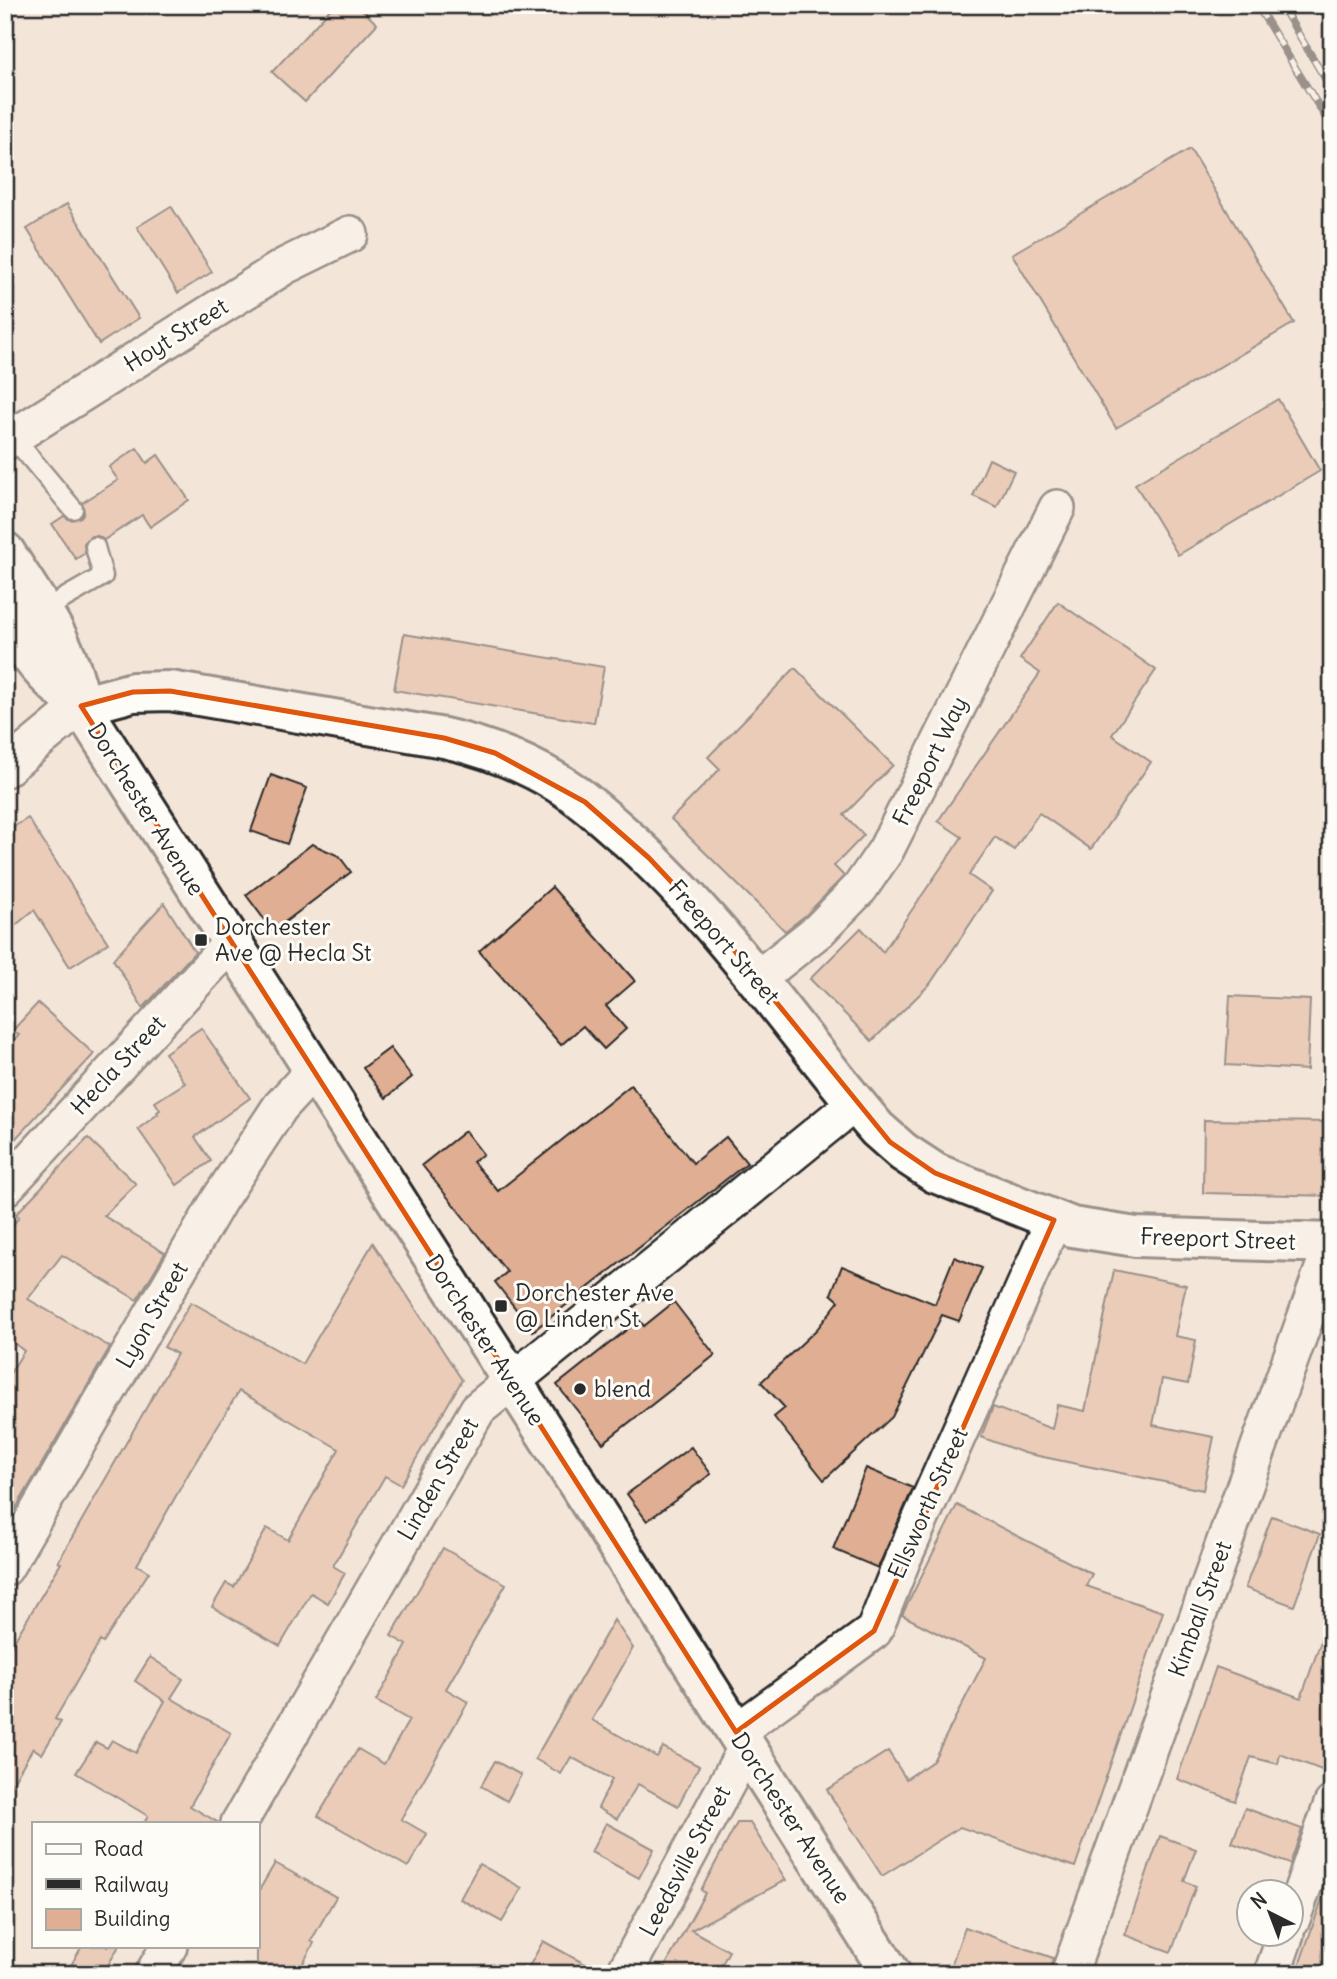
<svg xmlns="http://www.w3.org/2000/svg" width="1337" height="1979" font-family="Delius,sans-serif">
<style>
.building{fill:#e0ae92;stroke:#2b2b2b;stroke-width:2}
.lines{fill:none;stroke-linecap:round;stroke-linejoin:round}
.service-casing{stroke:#2b2b2b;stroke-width:23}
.minor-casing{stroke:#2b2b2b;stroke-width:40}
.primary-casing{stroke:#2b2b2b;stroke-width:44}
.service{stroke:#fdfcf7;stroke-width:18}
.minor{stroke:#fdfcf7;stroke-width:35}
.primary{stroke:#fdfcf7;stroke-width:38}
.rail-casing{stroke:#2b2b2b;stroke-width:8}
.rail{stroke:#fdfcf7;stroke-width:5;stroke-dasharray:16;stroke-linecap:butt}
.marked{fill:none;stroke:#df570e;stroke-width:5;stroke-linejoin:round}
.poi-dot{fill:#2b2b2b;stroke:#fdfcf7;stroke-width:2.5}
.labels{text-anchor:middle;stroke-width:6;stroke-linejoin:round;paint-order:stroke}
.street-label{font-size:23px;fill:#2b2b2b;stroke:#fdfcf7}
.poi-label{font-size:23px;fill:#2b2b2b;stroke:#fdfcf7;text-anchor:start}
</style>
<rect width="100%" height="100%" fill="#f4e5d9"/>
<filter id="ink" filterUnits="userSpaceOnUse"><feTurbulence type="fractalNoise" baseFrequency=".0143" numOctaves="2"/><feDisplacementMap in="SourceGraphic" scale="14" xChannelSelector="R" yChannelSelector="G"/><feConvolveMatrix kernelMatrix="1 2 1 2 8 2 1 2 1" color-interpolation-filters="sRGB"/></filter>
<g filter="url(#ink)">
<g class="building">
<polygon points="334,5 357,5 377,24 305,102 272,72"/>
<polygon points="1190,149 1294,323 1116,428 1012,254"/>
<polygon points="67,204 139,318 99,344 27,229"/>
<polygon points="171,206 212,272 178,293 137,227"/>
<polygon points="1278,399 1320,471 1178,555 1135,484"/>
<polygon points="137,448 147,463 158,455 189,500 150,527 142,515 104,540 98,536 91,536 84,543 85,553 76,559 52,524 64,516 70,520 81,517 84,512 82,503 118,480 109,467"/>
<polygon points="989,459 1014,471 997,507 973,496"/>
<polygon points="1058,602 1156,670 1112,735 1151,762 1091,849 1039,813 1014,850 995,837 969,875 992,891 930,984 872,1041 810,979 861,928 883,952 962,837 938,821 1040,673 1020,659"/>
<polygon points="404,634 604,667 594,723 394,690"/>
<polygon points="795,668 893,765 844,815 864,835 834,866 844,876 806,915 785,931 671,819 720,769 708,757"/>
<polygon points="271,775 307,788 287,844 251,831"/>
<polygon points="28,818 108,943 70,967 34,910 5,934 5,832"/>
<polygon points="312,844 339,856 351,872 273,931 246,895"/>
<polygon points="552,887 635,981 606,1006 626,1029 604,1049 583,1026 561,1045 479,951"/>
<polygon points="164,903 195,952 143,1008 113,959"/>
<polygon points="1230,996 1310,1000 1307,1070 1226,1065"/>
<polygon points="38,1003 94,1054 5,1150 5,1050 19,1035 13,1030"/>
<polygon points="201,1028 250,1098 195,1137 211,1161 177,1185 138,1129 158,1114 157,1112 160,1110 155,1102 185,1083 165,1053"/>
<polygon points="390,1048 412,1077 386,1098 363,1068"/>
<polygon points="631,1085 693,1163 726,1137 747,1163 533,1331 495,1282 507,1272 422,1165 465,1131 483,1154 473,1162 498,1191"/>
<polygon points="1204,1120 1332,1122 1332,1196 1203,1193"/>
<polygon points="88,1138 136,1184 104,1216 165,1253 137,1300 62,1255 28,1299 110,1347 5,1527 5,1381 24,1351 5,1336 5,1235 19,1217 16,1214"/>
<polygon points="373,1243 462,1380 401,1485 385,1476 333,1566 345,1573 328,1603 311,1593 280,1646 212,1607 226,1583 234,1587 267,1528 288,1540 339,1449 239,1391 190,1471 137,1565 149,1572 103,1643 100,1641 55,1719 61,1722 42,1754 33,1748 5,1796 5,1656 61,1563 58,1562 177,1354 164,1347 191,1302 302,1364"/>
<polygon points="954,1257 982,1268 959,1321 942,1315 892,1417 824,1480 774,1417 785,1408 761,1382 817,1329 839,1301 831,1294 842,1266 935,1304"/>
<polygon points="1114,1270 1186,1285 1175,1336 1196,1340 1188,1384 1162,1379 1153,1425 1214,1437 1203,1490 1024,1453 981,1437 993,1407 1052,1429 1057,1405 1085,1411"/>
<polygon points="674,1302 715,1355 603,1443 557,1385 639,1320 644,1326"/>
<polygon points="691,1447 711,1474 647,1521 627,1494"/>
<polygon points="866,1468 913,1488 878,1568 833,1549"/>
<polygon points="957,1505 1092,1574 1086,1586 1163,1612 1075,1867 960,1827 882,1876 827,1790 888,1751 906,1779 933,1761 986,1658 902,1615"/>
<polygon points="1272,1516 1320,1534 1294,1606 1245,1588"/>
<polygon points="443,1548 506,1584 446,1689 468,1702 401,1819 427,1834 408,1867 318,1816 358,1749 384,1764 409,1720 376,1701 407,1645 391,1636"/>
<polygon points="614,1620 633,1648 592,1720 657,1757 663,1747 699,1766 678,1806 638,1784 617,1819 598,1808 612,1779 571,1757 561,1774 535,1759"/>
<polygon points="1328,1621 1332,1621 1332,1759 1327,1772 1280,1754 1278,1764 1251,1757 1235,1801 1177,1779 1216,1667 1301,1698"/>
<polygon points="150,1657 183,1679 171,1698 231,1733 190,1806 219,1823 144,1823 148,1816 76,1773 96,1742 107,1748 112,1740 136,1753 165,1701 135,1681"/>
<polygon points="495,1761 521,1775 507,1801 481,1786"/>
<polygon points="1245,1808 1302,1829 1290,1864 1232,1843"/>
<polygon points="606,1823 654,1849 639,1878 591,1852"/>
<polygon points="737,1823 750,1823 786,1880 691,1930 729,1951 717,1974 661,1974 705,1893 701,1890"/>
<polygon points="1160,1836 1196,1849 1184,1881 1196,1886 1171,1952 1125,1935"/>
<polygon points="275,1863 336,1897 311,1941 314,1943 297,1974 276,1974 257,1963 257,1894"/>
<polygon points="479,1864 522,1888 502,1922 460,1899"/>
<polygon points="1328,1882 1332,1882 1332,1974 1296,1974"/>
<polygon points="965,1927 1053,1958 1049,1974 948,1974"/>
<polygon points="543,1941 603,1974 525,1974"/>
<polygon points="82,1946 119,1946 103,1974 66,1974"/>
</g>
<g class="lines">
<g class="service-casing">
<g id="service">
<polyline points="13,437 73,509"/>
<polyline points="42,611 103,576 95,547"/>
</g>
</g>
<g class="minor-casing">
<g id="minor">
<polyline points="5,442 285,266 350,234"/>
<polyline points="5,769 81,706"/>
<polyline points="757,979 819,930 860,888 886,850 1057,508"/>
<polyline points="5,1188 231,943"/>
<polyline points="5,1568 219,1200 280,1107 313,1071"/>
<polyline points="736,1732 874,1631 902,1561 1054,1220"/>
<polyline points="239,1823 478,1409 855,1103"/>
<polyline points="1292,1919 1332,1804"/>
<polyline points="153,1974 169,1946"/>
<polyline points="624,1974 746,1748"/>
<polyline points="1069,1974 1332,1244"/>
<polyline points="1272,1974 1286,1934"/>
</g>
</g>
<g class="primary-casing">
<g id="primary">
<path d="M5,552C36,602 71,646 81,706"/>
<path d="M5,617C30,658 42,675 81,706L891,1974"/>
<path d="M81,706L133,692L170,691L444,738C484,747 522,761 558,783C583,798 605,819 628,839C724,925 794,1032 877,1129L903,1152L935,1173L1072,1227L1136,1237L1332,1243"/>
</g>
</g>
<use href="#service" class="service"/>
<use href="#minor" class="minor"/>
<use href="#primary" class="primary"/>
<g class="rail-casing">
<g id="rail">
<polyline points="1257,5 1332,128"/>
<polyline points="1281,5 1332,90"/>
<polyline points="1320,5 1332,25"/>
</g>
</g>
<use href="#rail" class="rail"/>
</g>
</g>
<path d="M0 0H1337V1979H0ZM170,691L444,738L495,753L585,802L649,858L724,938L890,1142L935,1173L1054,1220L874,1631L736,1732L81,706L133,692Z" fill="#f4e5d9" fill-opacity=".55" fill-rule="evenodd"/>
<path class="marked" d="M170,691L444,738L495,753L585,802L649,858L724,938L890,1142L935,1173L1054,1220L874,1631L736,1732L81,706L133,692Z"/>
<g class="poi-dot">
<rect x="194" y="933" width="14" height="14" rx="3.5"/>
<rect x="494" y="1299" width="14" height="14" rx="3.5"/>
<circle cx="580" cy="1389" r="7"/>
</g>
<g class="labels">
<g class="street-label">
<text transform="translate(176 335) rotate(-32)" y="8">Hoyt Street</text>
<text transform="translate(930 761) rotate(-64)" y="8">Freeport Way</text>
<text transform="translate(146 809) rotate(58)" y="8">Dorchester Avenue</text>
<text transform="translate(724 942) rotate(49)" y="8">Freeport Street</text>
<text transform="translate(118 1065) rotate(-47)" y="8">Hecla Street</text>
<text transform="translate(1218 1239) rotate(2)" y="8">Freeport Street</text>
<text transform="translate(152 1315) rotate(-60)" y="8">Lyon Street</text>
<text transform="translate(485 1340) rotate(57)" y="8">Dorchester Avenue</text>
<text transform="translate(438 1479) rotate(-60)" y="8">Linden Street</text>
<text transform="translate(928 1503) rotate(-66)" y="8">Ellsworth Street</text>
<text transform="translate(1200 1609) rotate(-70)" y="8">Kimball Street</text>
<text transform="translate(791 1818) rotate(57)" y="8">Dorchester Avenue</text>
<text transform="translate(685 1861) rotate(-62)" y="8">Leedsville Street</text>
</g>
<g class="poi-label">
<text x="215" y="935">Dorchester<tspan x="215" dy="26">Ave @ Hecla St</tspan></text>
<text x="515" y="1301">Dorchester Ave<tspan x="515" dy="26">@ Linden St</tspan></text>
<text x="594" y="1397">blend</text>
</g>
</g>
<rect width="1337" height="1979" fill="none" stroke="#fdfcf7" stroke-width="28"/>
<rect x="14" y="14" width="1309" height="1951" fill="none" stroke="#2b2b2b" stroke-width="2.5" filter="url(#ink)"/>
<rect x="32" y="1822" width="228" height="126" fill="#fdfcf7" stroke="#a9a8a5" stroke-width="2"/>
<rect x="46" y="1844" width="35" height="10" fill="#fdfcf7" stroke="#a9a8a5" stroke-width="2"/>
<text x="94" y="1856" font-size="21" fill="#2b2b2b">Road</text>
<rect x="46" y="1879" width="35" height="10" fill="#2b2b2b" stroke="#a9a8a5" stroke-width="2"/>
<text x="94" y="1892" font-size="21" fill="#2b2b2b">Railway</text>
<rect x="46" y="1909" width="35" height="21" fill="#e0ae92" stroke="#a9a8a5" stroke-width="2"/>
<text x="94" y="1926" font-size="21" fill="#2b2b2b">Building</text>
<g transform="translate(1270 1913) rotate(318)"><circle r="33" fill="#fdfcf7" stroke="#a9a8a5" stroke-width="2"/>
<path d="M0-5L12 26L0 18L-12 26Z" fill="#2b2b2b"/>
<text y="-10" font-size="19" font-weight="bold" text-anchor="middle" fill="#2b2b2b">N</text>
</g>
</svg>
